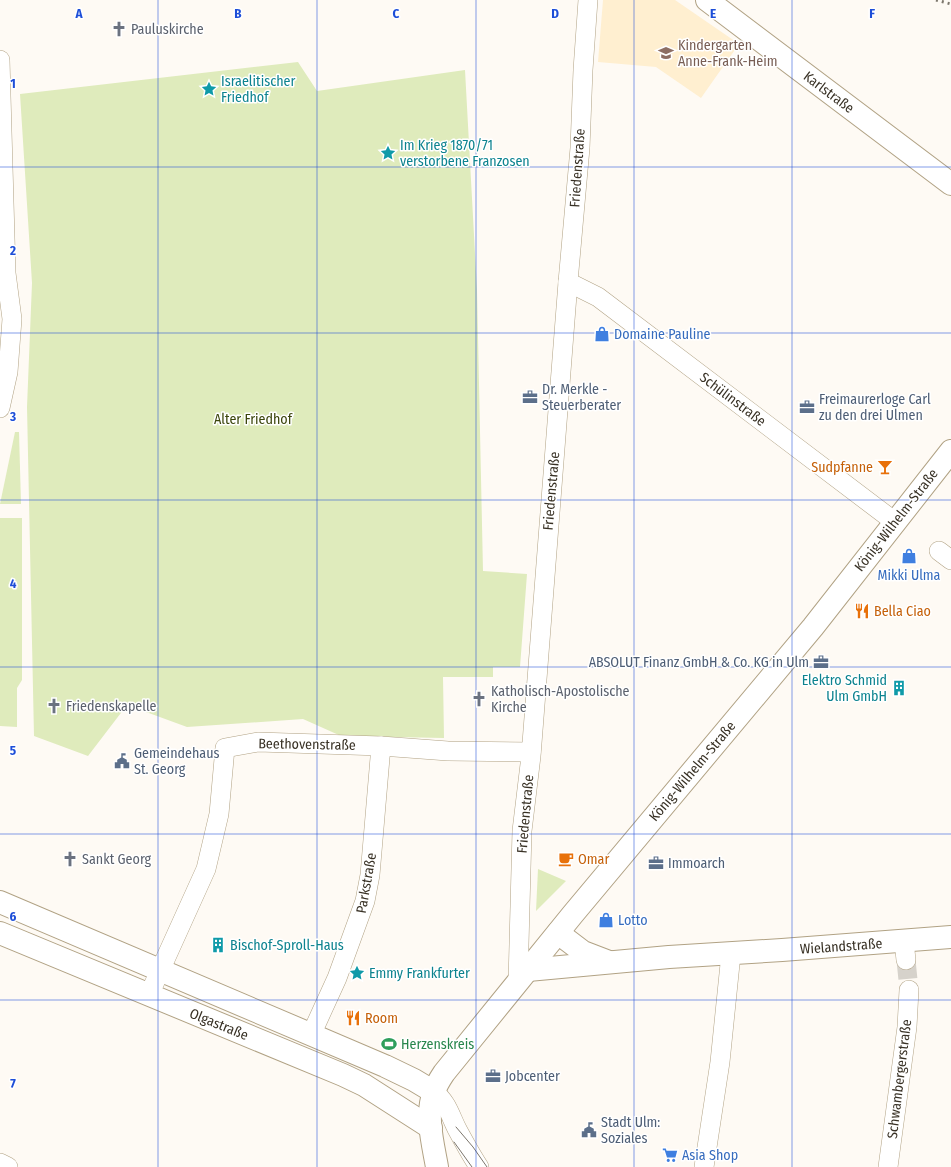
<svg xmlns="http://www.w3.org/2000/svg" width="951" height="1167" font-family="'Fira Sans Condensed',sans-serif">
<style>
.built{fill:#ffefd0}
.green{fill:#dfebbc}
.lines{fill:none;stroke-linecap:round;stroke-linejoin:round}
.minor-tunnel{stroke:#d6d2cb;stroke-width:19;stroke-dasharray:19 10;stroke-linecap:butt}
.minor-casing{stroke:#b1a284;stroke-width:20}
.tertiary-casing{stroke:#b1a284;stroke-width:24}
.secondary-casing{stroke:#b1a284;stroke-width:24}
.minor{stroke:#fff;stroke-width:19}
.tertiary{stroke:#fff;stroke-width:22}
.secondary{stroke:#fff;stroke-width:22}
.tram{stroke:#7c766c;stroke-width:1}
.rail{stroke:#7c766c;stroke-width:3;stroke-dasharray:2 4;stroke-linecap:butt}
.grid{fill:none;stroke:#1d4ed8;stroke-width:1;stroke-opacity:0.55}
.labels{text-anchor:middle;stroke-width:3;stroke-linejoin:round;paint-order:stroke}
.worship-label{font-size:14px;fill:#5b616d;stroke:#fff;text-anchor:start}
.education-label{font-size:14px;fill:#785e54;stroke:#fff;text-anchor:start}
.culture-label{font-size:14px;fill:#0d838f;stroke:#fff;text-anchor:start}
.street-label{font-size:14px;fill:#383125;stroke:#fff}
.shop-label{font-size:14px;fill:#366cbe;stroke:#fff;text-anchor:start}
.service-label{font-size:14px;fill:#4e5e75;stroke:#fff;text-anchor:start}
.park-label{font-size:14px;fill:#3a440a;stroke:#fff}
.food-label{font-size:14px;fill:#c56008;stroke:#fff;text-anchor:start}
.leisure-label{font-size:14px;fill:#27864d;stroke:#fff;text-anchor:start}
.grid-label{font-size:13px;text-anchor:middle;font-weight:bold;fill:#1d4ed8;stroke:#fff;stroke-width:3;stroke-linejoin:round;paint-order:stroke}
</style>
<rect width="100%" height="100%" fill="#fefaf4"/>
<polygon class="built" points="603,0 675,0 739,44 701,98 656,67 598,62"/>
<g class="green">
<polygon points="298,62 317,91 465,70 477,290 483,571 527,574 520,667 493,667 493,677 443,677 444,738 341,736 303,719 187,727 127,705 88,756 34,736 27,407 32,283 20,94"/>
<polygon points="15,432 19,432 21,504 0,504"/>
<polygon points="0,518 22,518 22,680 17,688 17,727 0,726"/>
<polygon points="538,869 566,881 536,911"/>
</g>
<g class="lines">
<polyline class="minor-tunnel" points="906,960 909,990"/>
<g class="minor-casing">
<g id="minor">
<polyline points="0,60 6,273 12,319 8,372 0,408"/>
<polyline points="568,282 598,297 895,522"/>
<polyline points="939,551 951,560"/>
<polyline points="904,941 906,960"/>
<polyline points="518,982 522,831 531,756 568,282 580,148 583,70 588,0"/>
<polyline points="149,995 206,869 219,814 225,748 258,742 381,746 448,751 531,752"/>
<polyline points="311,1035 337,978 365,901 370,875 381,746"/>
<path d="M434,1092C447,1102 450,1115 457,1129C464,1142 471,1155 479,1167"/>
<polyline points="0,1163 8,1167"/>
<polyline points="704,1167 720,1062 731,954"/>
<polyline points="888,1167 907,1027 909,990"/>
</g>
</g>
<g class="tertiary-casing">
<g id="tertiary">
<polyline points="558,933 583,952 609,962"/>
<polyline points="528,970 669,957 782,950 951,937"/>
</g>
</g>
<g class="secondary-casing">
<g id="secondary">
<polyline points="707,0 951,184"/>
<polyline points="0,902 385,1066 414,1080 434,1092"/>
<polyline points="0,933 343,1075 364,1085 431,1128"/>
<path d="M437,1167C433,1144 425,1115 434,1092C436,1085 440,1079 444,1073L573,914L813,627L951,451"/>
</g>
</g>
<use href="#minor" class="minor"/>
<use href="#tertiary" class="tertiary"/>
<use href="#secondary" class="secondary"/>
<g class="tram">
<polyline points="456,1127 473,1147 487,1167"/>
<polyline points="454,1142 472,1167"/>
</g>
<polyline class="rail" points="936,0 951,4"/>
</g>
<path class="grid" d="M158,0V1167M317,0V1167M476,0V1167M634,0V1167M792,0V1167M0,167H951M0,333H951M0,500H951M0,667H951M0,834H951M0,1000H951"/>
<defs>
<g id="church-bare" transform="scale(1.2)"><path d="M-1.2-6h2.4v3.5h3.3v2.4h-3.3V6h-2.4V-.1h-3.3v-2.4h3.3Z" fill="#6b7280" stroke="#fff" stroke-width="2.5" paint-order="stroke"/></g>
<g id="school-bare" transform="scale(1.2)"><path d="M0-5L7-2L0 1L-7-2ZM-4 1L0 2.5L4 1V4Q0 6-4 4Z" fill="#8d6e63" stroke="#fff" stroke-width="2.5" paint-order="stroke"/></g>
<g id="sight-bare" transform="scale(1.2)"><path d="M0-6L1.8-2.2L6-1.7L2.9 1.2L3.7 5.4L0 3.3L-3.7 5.4L-2.9 1.2L-6-1.7L-1.8-2.2Z" fill="#0f9aa8" stroke="#fff" stroke-width="2.5" paint-order="stroke"/></g>
<g id="shop-bare" transform="scale(1.2)"><path d="M-5-2.5h2.3a2.7 3.5 0 0 1 5.4 0H5L5.5 6h-11ZM-1.5-2.5h3a1.5 2.3 0 0 0-3 0Z" fill="#3f7fe0" stroke="#fff" stroke-width="2.5" paint-order="stroke"/></g>
<g id="office-bare" transform="scale(1.2)"><path d="M-6-3h4V-5.5h4V-3h4V5H-6ZM-1-4.5V-3h2v-1.5ZM-6 0V1H6V0Z" fill="#5c6f8a" stroke="#fff" stroke-width="2.5" paint-order="stroke"/></g>
<g id="bar-bare" transform="scale(1.2)"><path d="M-6-5H6L.8 .8V4.5H3.5V6h-7V4.5H-.8V.8Z" fill="#e8710a" stroke="#fff" stroke-width="2.5" paint-order="stroke"/></g>
<g id="restaurant-bare" transform="scale(1.2)"><path d="M-5-6h1v4h1v-4h1v4h1v-4h1v5L-1.5 .5V6h-2V.5L-5-1ZM5-6V6H3V1.5H1.5Q1.5-4 5-6Z" fill="#e8710a" stroke="#fff" stroke-width="2.5" paint-order="stroke"/></g>
<g id="building-bare" transform="scale(1.2)"><path d="M-4-6H4V6H1V3H-1V6H-4ZM-2.5-4.3h1.7v1.8h-1.7ZM.8-4.3h1.7v1.8H.8ZM-2.5-1h1.7V.8h-1.7ZM.8-1h1.7V.8H.8Z" fill="#0f9aa8" stroke="#fff" stroke-width="2.5" paint-order="stroke"/></g>
<g id="civic-bare" transform="scale(1.2)"><path d="M-.6-6.5H3V-4.5H.6V-3L4-1V1h2V6H-6V1h2V-1L-.6-3ZM-1.2 2.5V6h2.4V2.5Z" fill="#5c6f8a" stroke="#fff" stroke-width="2.5" paint-order="stroke"/></g>
<g id="cafe-bare" transform="scale(1.2)"><path d="M-5.5-4.5H6V0H3Q3 3.5 0 3.5H-2.5Q-5.5 3.5-5.5 0ZM3-3.2v2h1.7v-2ZM-6 4.5H4V6H-6Z" fill="#e8710a" stroke="#fff" stroke-width="2.5" paint-order="stroke"/></g>
<g id="stadium-bare" transform="scale(1.2)"><path d="M0-5a6.5 5 0 1 0 0 10a6.5 5 0 1 0 0-10ZM-3.5-1.8h7v3.6h-7Z" fill="#2e9e5b" stroke="#fff" stroke-width="2.5" paint-order="stroke"/></g>
<g id="supermarket-bare" transform="scale(1.2)"><path d="M-6-5.5h2.5l.6 2H6L4.5 2H-2.5L-4.4-4H-6ZM-1.5 3.2a1.3 1.3 0 1 0 .1 0ZM3 3.2a1.3 1.3 0 1 0 .1 0Z" fill="#3f7fe0" stroke="#fff" stroke-width="2.5" paint-order="stroke"/></g>
</defs>
<g fill-rule="evenodd">
<use href="#church-bare" x="119" y="29"/>
<use href="#school-bare" x="666" y="53"/>
<use href="#sight-bare" x="209" y="89"/>
<use href="#sight-bare" x="388" y="153"/>
<use href="#shop-bare" x="602" y="334"/>
<use href="#office-bare" x="530" y="397"/>
<use href="#office-bare" x="807" y="407"/>
<use href="#bar-bare" x="885" y="467"/>
<use href="#shop-bare" x="909" y="556"/>
<use href="#restaurant-bare" x="862" y="611"/>
<use href="#office-bare" x="821" y="662"/>
<use href="#building-bare" x="899" y="688"/>
<use href="#church-bare" x="479" y="699"/>
<use href="#church-bare" x="54" y="706"/>
<use href="#civic-bare" x="122" y="761"/>
<use href="#church-bare" x="70" y="859"/>
<use href="#cafe-bare" x="566" y="859"/>
<use href="#office-bare" x="656" y="863"/>
<use href="#shop-bare" x="606" y="920"/>
<use href="#building-bare" x="218" y="945"/>
<use href="#sight-bare" x="357" y="973"/>
<use href="#restaurant-bare" x="353" y="1018"/>
<use href="#stadium-bare" x="389" y="1044"/>
<use href="#office-bare" x="493" y="1076"/>
<use href="#civic-bare" x="589" y="1130"/>
<use href="#supermarket-bare" x="670" y="1155"/>
</g>
<g class="labels">
<g class="worship-label">
<text x="131" y="34">Pauluskirche</text>
<text x="491" y="696">Katholisch-Apostolische<tspan x="491" dy="16">Kirche</tspan></text>
<text x="66" y="711">Friedenskapelle</text>
<text x="82" y="864">Sankt Georg</text>
</g>
<g class="education-label">
<text x="678" y="50">Kindergarten<tspan x="678" dy="16">Anne-Frank-Heim</tspan></text>
</g>
<g class="culture-label">
<text x="221" y="86">Israelitischer<tspan x="221" dy="16">Friedhof</tspan></text>
<text x="400" y="150">Im Krieg 1870/71<tspan x="400" dy="16">verstorbene Franzosen</tspan></text>
<text x="887" y="685" text-anchor="end">Elektro Schmid<tspan x="887" dy="16">Ulm GmbH</tspan></text>
<text x="230" y="950">Bischof-Sproll-Haus</text>
<text x="369" y="978">Emmy Frankfurter</text>
</g>
<g class="street-label">
<text transform="translate(829 92) rotate(37)" y="5">Karlstraße</text>
<text transform="translate(577 168) rotate(-86)" y="5">Friedenstraße</text>
<text transform="translate(733 399) rotate(37)" y="5">Schülinstraße</text>
<text transform="translate(551 491) rotate(-85)" y="5">Friedenstraße</text>
<text transform="translate(896 520) rotate(-52)" y="5">König-Wilhelm-Straße</text>
<text transform="translate(307 744) rotate(1)" y="5">Beethovenstraße</text>
<text transform="translate(692 771) rotate(-50)" y="5">König-Wilhelm-Straße</text>
<text transform="translate(525 814) rotate(-85)" y="5">Friedenstraße</text>
<text transform="translate(366 883) rotate(-80)" y="5">Parkstraße</text>
<text transform="translate(841 946) rotate(-4)" y="5">Wielandstraße</text>
<text transform="translate(219 1024) rotate(22)" y="5">Olgastraße</text>
<text transform="translate(899 1079) rotate(-83)" y="5">Schwambergerstraße</text>
</g>
<g class="shop-label">
<text x="614" y="339">Domaine Pauline</text>
<text x="909" y="580" text-anchor="middle">Mikki Ulma</text>
<text x="618" y="925">Lotto</text>
<text x="682" y="1160">Asia Shop</text>
</g>
<g class="service-label">
<text x="542" y="394">Dr. Merkle -<tspan x="542" dy="16">Steuerberater</tspan></text>
<text x="819" y="404">Freimaurerloge Carl<tspan x="819" dy="16">zu den drei Ulmen</tspan></text>
<text x="809" y="667" text-anchor="end">ABSOLUT Finanz GmbH &amp; Co. KG in Ulm</text>
<text x="134" y="758">Gemeindehaus<tspan x="134" dy="16">St. Georg</tspan></text>
<text x="668" y="868">Immoarch</text>
<text x="505" y="1081">Jobcenter</text>
<text x="601" y="1127">Stadt Ulm:<tspan x="601" dy="16">Soziales</tspan></text>
</g>
<g class="park-label">
<text x="253" y="424">Alter Friedhof</text>
</g>
<g class="food-label">
<text x="873" y="472" text-anchor="end">Sudpfanne</text>
<text x="874" y="616">Bella Ciao</text>
<text x="578" y="864">Omar</text>
<text x="365" y="1023">Room</text>
</g>
<g class="leisure-label">
<text x="401" y="1049">Herzenskreis</text>
</g>
</g>
<g class="grid-label">
<text x="79" y="18">A</text>
<text x="238" y="18">B</text>
<text x="396" y="18">C</text>
<text x="555" y="18">D</text>
<text x="713" y="18">E</text>
<text x="872" y="18">F</text>
<text x="13" y="88">1</text>
<text x="13" y="255">2</text>
<text x="13" y="421">3</text>
<text x="13" y="588">4</text>
<text x="13" y="755">5</text>
<text x="13" y="921">6</text>
<text x="13" y="1088">7</text>
</g>
</svg>
